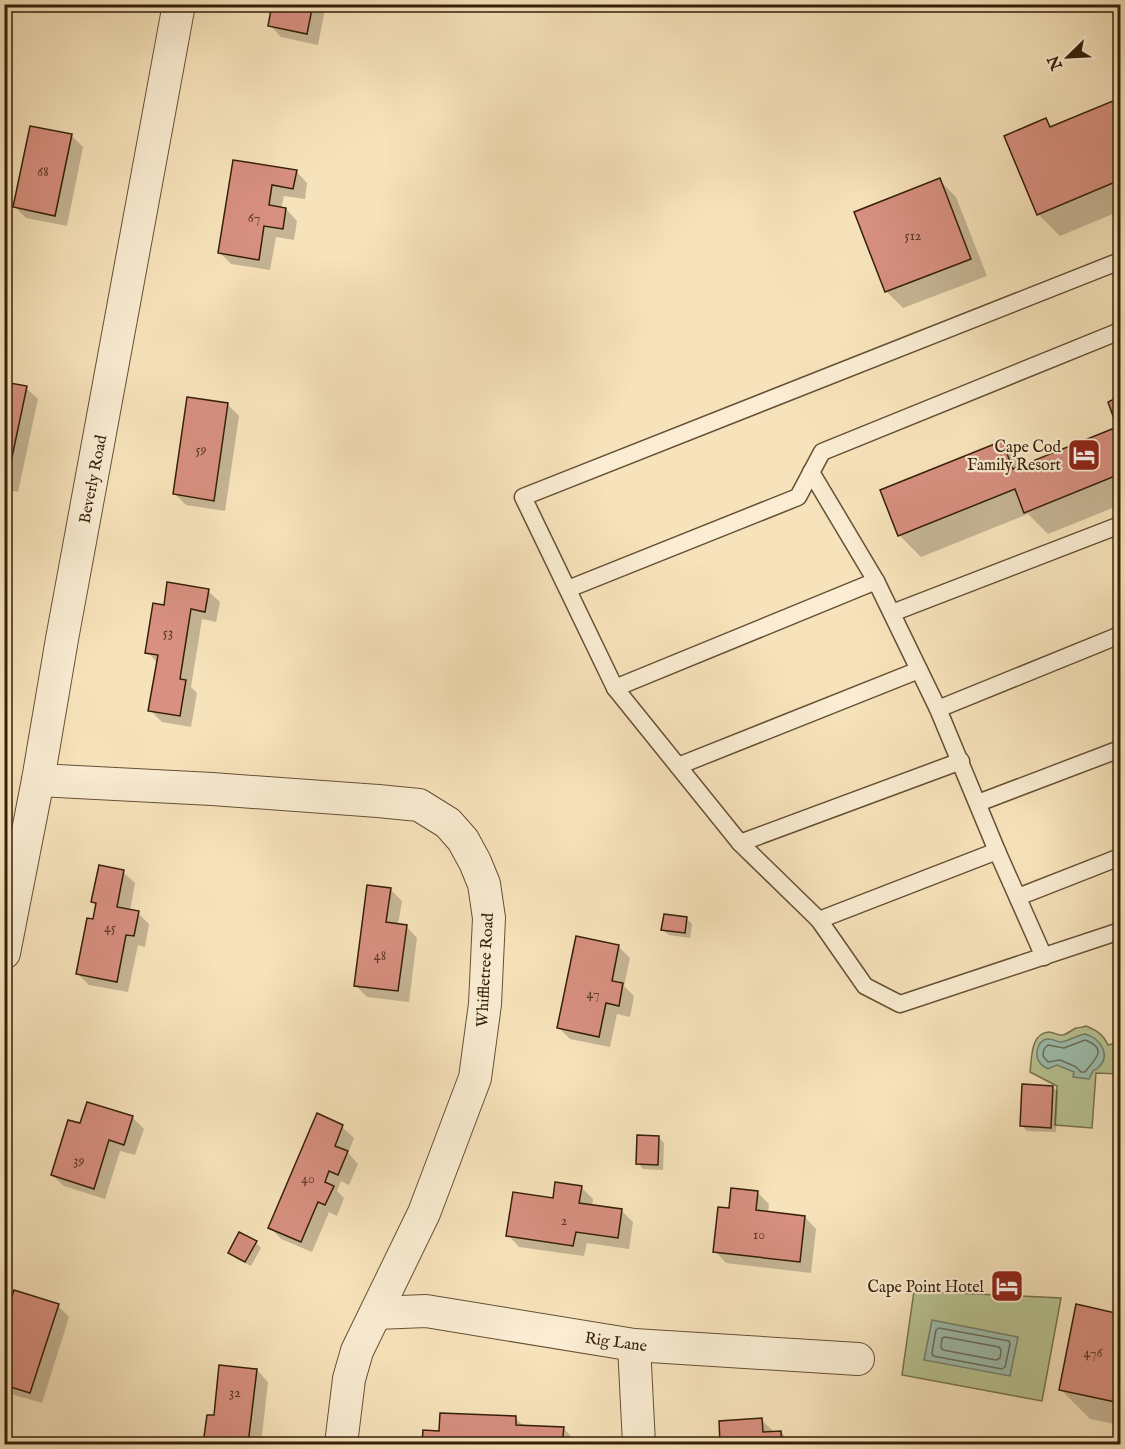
<svg xmlns="http://www.w3.org/2000/svg" width="1125" height="1449" font-family="'IM FELL English',serif">
<style>
.green{fill:#b9c493;stroke:#77724e;stroke-width:1.5}
.water{fill:#9dbeae;stroke:#737e6c;stroke-width:1.5}
.shadow{fill:#0003}
.lines{fill:none;stroke-linecap:round;stroke-linejoin:round}
.shore{stroke:#696e5b;stroke-width:1.5}
.building{fill:#d89080;stroke:#351f08;stroke-width:1.5}
.service-casing{stroke:#665035;stroke-width:19}
.minor-casing{stroke:#665035;stroke-width:34}
.service{stroke:#faedd3;stroke-width:16}
.minor{stroke:#faedd3;stroke-width:32}
.labels{text-anchor:middle;stroke-width:4.5;stroke-linejoin:round;paint-order:stroke}
.number-label{font-size:14px;fill:#5e3b26}
.poi-label{font-size:16px;fill:#351f08;stroke:#faedd3;text-anchor:end}
.street-label{font-size:16px;fill:#351f08;stroke:#faedd3}
</style>
<rect width="100%" height="100%" fill="#f7e3bb"/>
<filter id="stains"><feTurbulence type="fractalNoise" baseFrequency=".00333" numOctaves="4"/><feColorMatrix values="0 0 0 0 .2 0 0 0 0 .09 0 0 0 0 .02 0 0 0 .5 -.17"/></filter>
<radialGradient id="worn" r=".72"><stop offset=".6" stop-color="#630" stop-opacity="0"/><stop offset="1" stop-color="#630" stop-opacity=".3"/></radialGradient>
<g class="green">
<path d="M1086,1026C1096,1030 1103,1034 1108,1045L1120,1042V1074L1096,1073L1092,1128L1055,1125L1057,1086L1030,1072C1032,1059 1030,1033 1049,1032C1054,1032 1058,1036 1063,1035C1067,1034 1072,1030 1076,1028C1077,1028 1084,1027 1086,1026Z"/>
<polygon points="914,1291 1061,1298 1042,1401 902,1375"/>
</g>
<g class="water">
<path d="M1085,1034C1100,1038 1112,1055 1098,1068C1097,1070 1095,1069 1093,1071C1093,1071 1089,1079 1089,1079L1073,1077L1074,1072L1057,1065L1048,1069C1045,1067 1042,1066 1040,1063C1034,1056 1037,1041 1047,1039C1052,1038 1056,1042 1061,1042C1069,1041 1077,1035 1085,1034Z"/>
<polygon points="932,1320 1018,1337 1010,1376 924,1360"/>
</g>
<g class="shadow">
<polygon points="274,4 326,4 318,45 281,37 270,25"/>
<polygon points="1120,99 1120,211 1060,236 1038,214 1045,120 1053,128"/>
<polygon points="71,135 83,147 67,226 26,218 15,207"/>
<polygon points="234,161 296,171 307,183 305,199 284,196 281,209 286,209 297,221 294,240 276,237 270,270 231,264 219,252"/>
<polygon points="939,180 956,197 987,276 903,308 886,291"/>
<polygon points="4,383 26,388 38,399 18,492 4,489"/>
<polygon points="1120,398 1120,505 1048,534 1028,514 921,557 899,535 1002,443 1024,466 1119,428 1109,402"/>
<polygon points="227,404 239,416 225,511 186,505 175,494"/>
<polygon points="208,591 220,602 216,622 202,619 191,687 197,693 191,727 162,722 150,710 158,663 147,652 165,606"/>
<polygon points="123,872 135,883 130,911 138,913 149,924 145,947 138,945 128,992 89,985 77,973 94,921 97,906 92,902"/>
<polygon points="390,889 402,901 398,925 406,926 417,938 409,1002 367,997 356,986"/>
<polygon points="686,918 692,924 690,938 669,935 663,930"/>
<polygon points="618,946 630,958 624,986 634,996 630,1017 617,1014 610,1047 570,1039 559,1028"/>
<polygon points="1053,1087 1058,1092 1056,1132 1027,1131 1021,1125"/>
<polygon points="1117,1087 1120,1087 1120,1135 1115,1130"/>
<polygon points="318,1115 342,1127 354,1138 348,1153 358,1164 349,1185 341,1181 337,1191 344,1198 337,1216 329,1212 312,1252 281,1239 270,1227"/>
<polygon points="132,1117 144,1129 135,1155 120,1151 105,1199 64,1186 52,1175 81,1125"/>
<polygon points="658,1137 664,1143 663,1170 643,1169 638,1163"/>
<polygon points="582,1188 593,1199 592,1206 621,1210 633,1222 629,1249 587,1243 584,1256 519,1247 508,1235 554,1200"/>
<polygon points="758,1193 769,1204 768,1213 805,1217 816,1229 811,1273 726,1263 715,1251 730,1210"/>
<polygon points="256,1243 261,1248 251,1266 235,1258 230,1252"/>
<polygon points="58,1306 69,1317 42,1403 4,1392 4,1325"/>
<polygon points="1077,1306 1120,1315 1120,1425 1090,1419 1060,1389"/>
<polygon points="257,1370 268,1382 261,1444 205,1444 208,1416 215,1417"/>
<polygon points="515,1418 525,1427 563,1428 575,1440 574,1444 424,1444 425,1432 440,1433"/>
<polygon points="762,1420 773,1431 781,1432 792,1444 722,1444 721,1423"/>
</g>
<g class="lines">
<g class="shore">
<path d="M1085,1040C1110,1049 1093,1061 1085,1072H1081L1076,1067L1060,1060L1048,1062L1043,1056L1044,1049L1048,1045L1064,1048Z"/>
<polygon points="939,1328 1009,1341 1010,1344 1005,1367 1002,1369 933,1356 932,1353 936,1330"/>
<polygon points="945,1337 999,1347 1001,1350 1000,1358 996,1360 943,1350 941,1347 942,1338"/>
</g>
</g>
<g class="building">
<polygon points="272,4 313,4 307,34 268,26"/>
<polygon points="1120,98 1120,180 1037,215 1004,136 1046,118 1050,127"/>
<polygon points="30,126 72,134 55,216 13,207"/>
<polygon points="233,160 297,170 293,189 272,185 269,205 286,208 283,229 264,226 259,260 218,253"/>
<polygon points="940,178 971,259 885,292 854,212"/>
<polygon points="4,382 27,386 7,481 4,481"/>
<polygon points="1120,396 1120,474 1024,513 1015,489 898,536 880,490 1002,441 1013,469 1117,427 1108,402"/>
<polygon points="187,397 228,403 214,501 173,494"/>
<polygon points="167,582 209,589 205,612 191,609 180,679 186,680 180,716 148,711 158,655 145,653 153,603 164,605"/>
<polygon points="99,865 124,870 117,907 139,911 134,936 126,935 117,982 76,974 87,918 93,919 96,903 91,902"/>
<polygon points="367,885 391,888 386,922 407,925 398,991 354,986"/>
<polygon points="664,914 687,917 685,933 661,930"/>
<polygon points="576,936 619,945 612,981 623,983 619,1006 606,1003 599,1037 557,1028"/>
<polygon points="1022,1084 1053,1086 1051,1128 1020,1126"/>
<polygon points="1116,1085 1120,1086 1120,1131 1114,1131"/>
<polygon points="87,1102 133,1116 124,1145 109,1140 94,1189 51,1175 68,1120 80,1123"/>
<polygon points="317,1113 343,1125 335,1146 348,1151 338,1175 329,1171 325,1182 334,1186 325,1205 318,1202 301,1242 268,1228"/>
<polygon points="637,1135 659,1136 658,1165 636,1164"/>
<polygon points="555,1182 582,1186 579,1203 622,1209 618,1238 576,1232 573,1246 506,1236 513,1192 553,1198"/>
<polygon points="731,1188 758,1191 756,1210 805,1216 800,1262 713,1252 718,1207 729,1208"/>
<polygon points="239,1232 257,1241 245,1262 228,1253"/>
<polygon points="14,1290 59,1304 30,1393 4,1385 4,1320"/>
<polygon points="1076,1304 1120,1314 1120,1403 1059,1390"/>
<polygon points="219,1365 257,1369 248,1444 203,1444 207,1415 214,1415"/>
<polygon points="440,1413 516,1416 516,1425 564,1427 562,1444 422,1444 423,1430 439,1431"/>
<polygon points="762,1418 763,1432 781,1431 782,1444 720,1444 719,1421"/>
</g>
<g class="lines">
<g class="service-casing">
<g id="service">
<polyline points="1120,261 523,497 615,688 740,843 819,920 865,986 900,1004 1120,931"/>
<polyline points="811,472 876,581 938,709 997,851 1044,957"/>
<polyline points="568,589 798,497 822,452 1120,331"/>
<polyline points="892,613 1120,525"/>
<polyline points="615,688 876,581"/>
<polyline points="938,709 1120,635"/>
<polyline points="678,766 919,670"/>
<polyline points="978,803 1120,749"/>
<polyline points="740,843 961,761"/>
<polyline points="1018,897 1120,857"/>
<polyline points="819,920 997,851"/>
</g>
</g>
<g class="minor-casing">
<g id="minor">
<polyline points="38,780 212,789 378,801 419,805 448,823 463,840 475,862 484,884 489,918 485,1004 475,1078 424,1213 357,1351 349,1379 341,1444"/>
<polyline points="4,953 38,780 62,639 179,4"/>
<polyline points="376,1313 426,1311 634,1345 858,1359"/>
<polyline points="634,1345 639,1444"/>
</g>
</g>
<use href="#service" class="service"/>
<use href="#minor" class="minor"/>
</g>
<defs>
<g id="hotel-square" transform="scale(1.725)"><rect x="-9" y="-9" width="18" height="18" rx="4" fill="#8f2418" stroke="#faedd3"/><path d="M-6-4.5h1.5V1H6V5H4.5V3h-9V5H-6ZM-4 0a1.8 1.8 0 1 1 3.6 0ZM.5 0V-2.5h3Q6-2.5 6 0Z" fill="#fff"/></g>
</defs>
<g fill-rule="evenodd">
<use href="#hotel-square" x="1084" y="455"/>
<use href="#hotel-square" x="1007" y="1286"/>
</g>
<g class="labels">
<g class="number-label">
<text x="43" y="176">68</text>
<text x="254" y="222">67</text>
<text x="913" y="240">512</text>
<text x="201" y="454">59</text>
<text x="168" y="637">53</text>
<text x="110" y="932">45</text>
<text x="380" y="960">48</text>
<text x="593" y="998">47</text>
<text x="79" y="1165">39</text>
<text x="308" y="1183">40</text>
<text x="564" y="1225">2</text>
<text x="759" y="1239">10</text>
<text x="1093" y="1357">476</text>
<text x="235" y="1397">32</text>
</g>
<g class="poi-label">
<text x="1061" y="452">Cape Cod<tspan x="1061" dy="18">Family Resort</tspan></text>
<text x="984" y="1292">Cape Point Hotel</text>
</g>
<g class="street-label">
<text transform="translate(92 479) rotate(-79)" y="6">Beverly Road</text>
<text transform="translate(484 970) rotate(-87)" y="6">Whiffletree Road</text>
<text transform="translate(616 1341) rotate(8)" y="6">Rig Lane</text>
</g>
</g>
<rect width="1125" height="1449" fill="none" stroke="#f7e3bb" stroke-width="24"/>
<rect x="6" y="6" width="1113" height="1437" fill="none" stroke="#351f08" stroke-width="3"/>
<rect x="12" y="12" width="1101" height="1425" fill="none" stroke="#351f08" stroke-width="1.5"/>
<g transform="translate(1068 57) rotate(246)" stroke="#faedd3" stroke-width="4.5" paint-order="stroke">
<path d="M0-4.5L10 22L0 15L-10 22Z" fill="#351f08"/>
<text y="-9" font-size="16" font-weight="bold" text-anchor="middle" fill="#351f08">N</text>
</g>
<rect width="100%" height="100%" filter="url(#stains)"/>
<rect width="100%" height="100%" fill="url(#worn)"/>
</svg>
